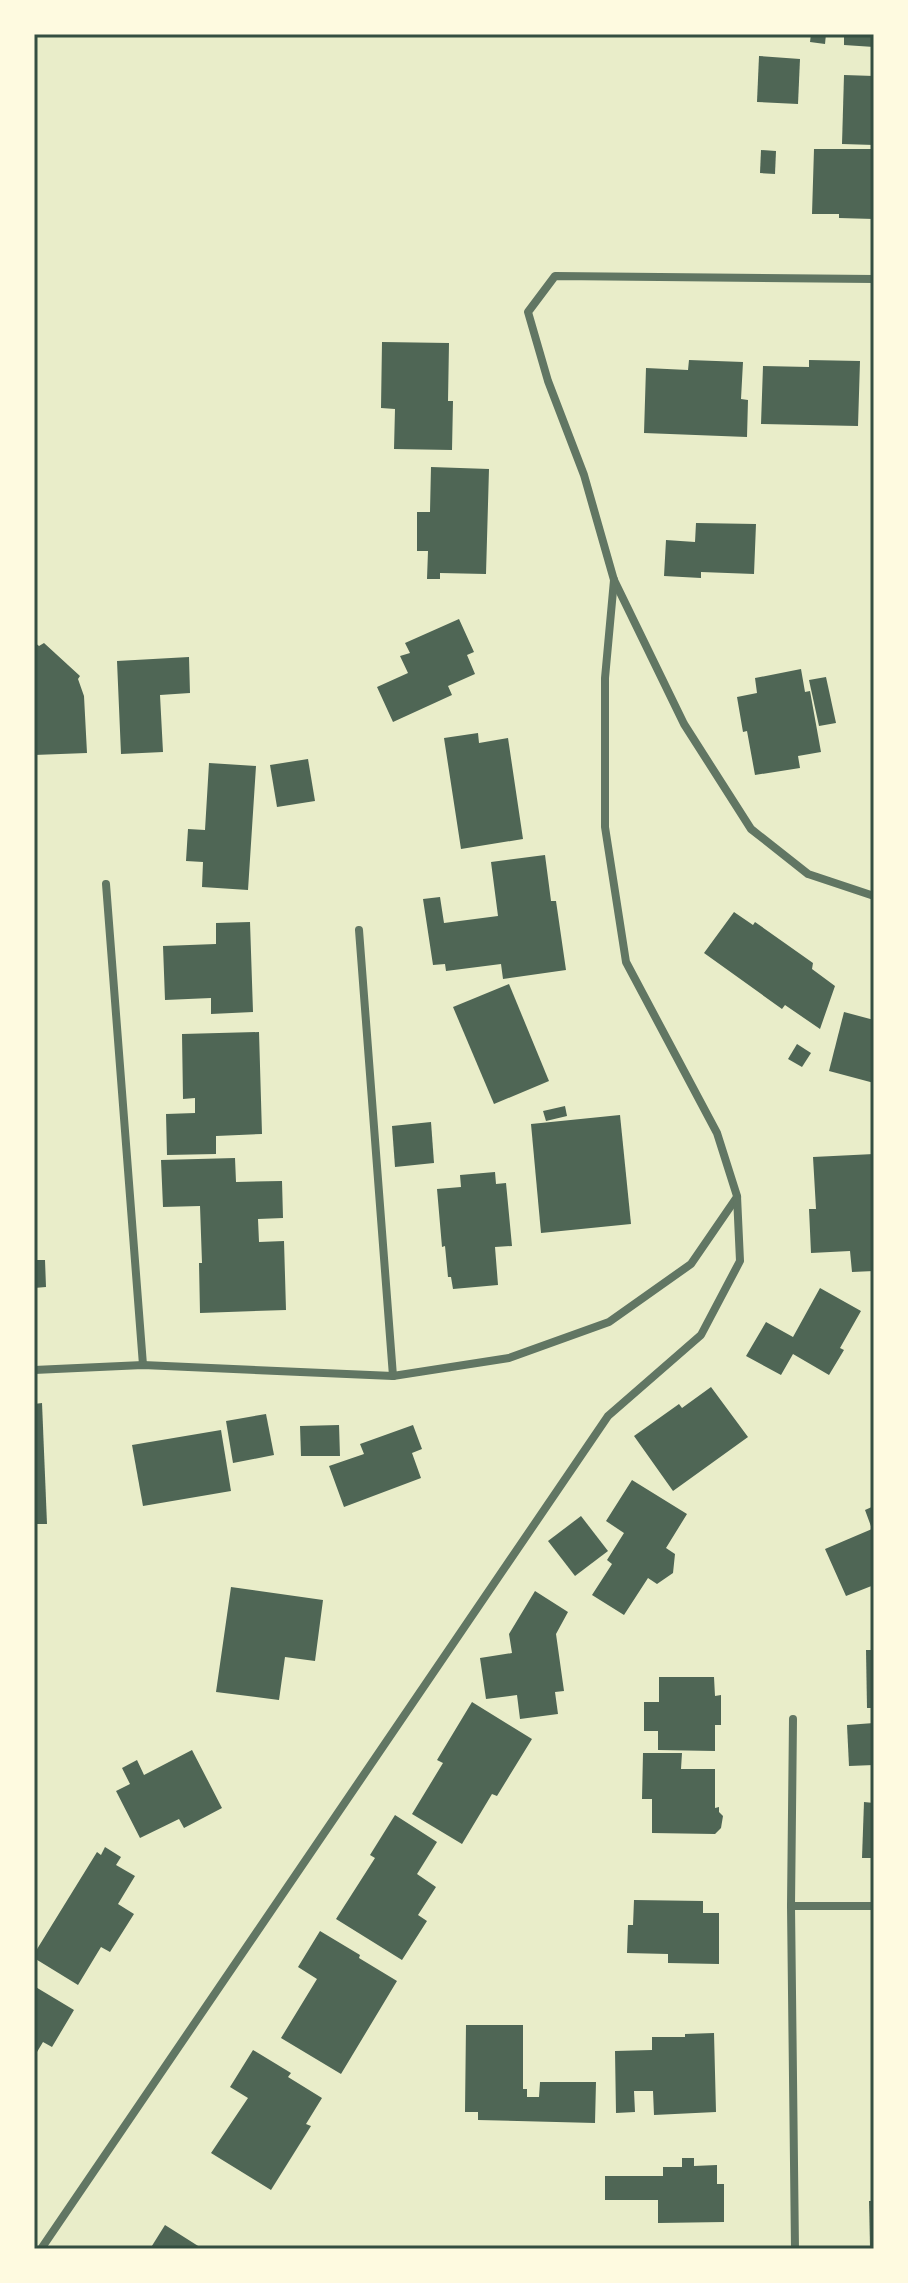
<svg xmlns="http://www.w3.org/2000/svg" width="908" height="2283" font-family="'Open Sans',sans-serif">
<style>
.building{fill:#4f6655}
.lines{fill:none;stroke-linecap:round;stroke-linejoin:round}
.minor{stroke:#617663;stroke-width:8}
.neatline{fill:none;stroke:#344e41;stroke-width:3}
</style>
<rect width="100%" height="100%" fill="#e9edc9"/>
<g class="building">
<polygon points="811,34 826,34 825,44 810,42"/>
<polygon points="844,34 874,34 874,47 844,45"/>
<polygon points="759,56 800,59 798,104 757,102"/>
<polygon points="844,75 874,76 874,145 842,144"/>
<polygon points="814,149 874,149 874,219 839,218 839,214 812,214"/>
<polygon points="761,150 776,151 775,174 760,173"/>
<polygon points="382,342 449,343 448,401 453,401 452,450 394,449 395,409 381,408"/>
<polygon points="689,360 743,362 741,399 748,400 747,437 644,433 646,368 688,370"/>
<polygon points="809,360 860,361 858,426 761,424 763,366 809,367"/>
<polygon points="431,467 489,469 486,574 440,573 440,579 427,579 428,551 417,551 417,512 430,512"/>
<polygon points="696,523 756,524 754,574 701,572 701,578 664,576 666,540 695,542"/>
<polygon points="459,619 474,652 467,655 475,674 448,686 452,695 393,722 377,687 408,673 400,656 410,653 405,643"/>
<polygon points="34,642 39,646 44,643 80,676 78,679 84,696 87,753 34,755"/>
<polygon points="189,657 190,693 160,695 163,752 121,754 117,661"/>
<polygon points="801,669 805,692 810,691 821,752 798,756 800,768 755,775 747,731 743,732 737,697 757,693 755,678"/>
<polygon points="826,677 836,723 819,726 809,680"/>
<polygon points="478,733 479,743 508,738 523,839 461,849 444,738"/>
<polygon points="308,759 315,801 277,807 270,765"/>
<polygon points="209,763 256,766 248,890 202,887 203,862 186,861 188,829 205,830"/>
<polygon points="545,855 551,901 556,901 566,970 503,979 501,964 446,971 445,964 433,965 423,899 440,897 444,923 498,916 491,862"/>
<polygon points="734,912 753,925 755,922 813,963 812,969 835,986 820,1029 785,1005 782,1009 704,953"/>
<polygon points="250,922 253,1012 211,1014 211,998 165,1000 163,946 216,944 216,923"/>
<polygon points="509,984 549,1081 494,1104 453,1007"/>
<polygon points="844,1012 874,1020 874,1083 829,1071"/>
<polygon points="259,1032 262,1134 216,1136 216,1154 167,1155 166,1114 195,1113 195,1098 183,1099 182,1034"/>
<polygon points="797,1044 811,1053 802,1067 788,1059"/>
<polygon points="565,1106 567,1116 546,1121 543,1111"/>
<polygon points="620,1115 631,1224 541,1233 531,1124"/>
<polygon points="431,1122 434,1163 395,1167 392,1126"/>
<polygon points="874,1154 874,1271 852,1272 850,1251 811,1253 809,1209 816,1209 813,1157"/>
<polygon points="235,1158 236,1182 282,1181 283,1218 258,1219 259,1242 284,1241 286,1310 200,1313 199,1263 202,1263 200,1206 163,1207 161,1160"/>
<polygon points="495,1172 496,1184 506,1183 512,1246 495,1247 498,1285 453,1289 451,1277 448,1277 445,1246 442,1247 437,1189 461,1187 460,1175"/>
<polygon points="34,1228 37,1228 37,1260 45,1260 46,1287 34,1288"/>
<polygon points="820,1288 861,1311 840,1348 844,1350 829,1375 793,1354 781,1375 746,1356 766,1322 793,1337"/>
<polygon points="711,1387 748,1437 673,1491 634,1436 679,1404 682,1408"/>
<polygon points="42,1403 47,1524 34,1524 34,1404"/>
<polygon points="266,1414 274,1455 233,1463 226,1421"/>
<polygon points="339,1425 340,1456 301,1456 300,1426"/>
<polygon points="413,1425 422,1449 412,1453 421,1478 344,1507 329,1466 364,1454 360,1444"/>
<polygon points="221,1430 231,1491 143,1506 132,1445"/>
<polygon points="632,1480 687,1514 666,1548 675,1554 673,1573 657,1584 648,1578 624,1615 592,1595 612,1564 607,1560 624,1533 606,1521"/>
<polygon points="874,1506 874,1585 846,1596 825,1549 872,1529 865,1510"/>
<polygon points="581,1516 608,1551 575,1576 548,1541"/>
<polygon points="231,1587 323,1600 315,1661 285,1657 279,1700 216,1692"/>
<polygon points="535,1591 568,1612 556,1634 564,1691 555,1692 558,1714 520,1719 517,1695 486,1699 480,1658 512,1653 509,1634"/>
<polygon points="866,1650 874,1650 874,1708 867,1708"/>
<polygon points="659,1677 714,1677 715,1696 721,1695 721,1725 715,1725 715,1751 658,1750 658,1731 644,1731 644,1702 659,1702"/>
<polygon points="472,1702 532,1739 497,1796 492,1794 462,1844 412,1814 443,1763 437,1760"/>
<polygon points="874,1723 874,1765 849,1766 847,1725"/>
<polygon points="192,1750 222,1808 184,1828 179,1819 140,1838 116,1791 130,1784 122,1768 137,1760 144,1775"/>
<polygon points="643,1753 682,1753 681,1769 715,1769 715,1808 719,1807 719,1812 723,1816 721,1828 715,1834 652,1833 652,1799 642,1799"/>
<polygon points="864,1802 874,1803 874,1858 862,1858"/>
<polygon points="395,1815 437,1842 417,1874 436,1887 418,1915 427,1921 402,1960 336,1919 375,1858 370,1855"/>
<polygon points="105,1847 121,1857 116,1865 135,1876 118,1904 134,1914 110,1952 101,1947 78,1985 34,1958 34,1954 97,1852 101,1855"/>
<polygon points="634,1900 703,1901 703,1913 719,1913 719,1964 668,1963 668,1954 627,1953 628,1925 633,1925"/>
<polygon points="320,1931 360,1955 359,1958 397,1981 341,2074 281,2038 317,1979 298,1967"/>
<polygon points="34,1986 74,2010 52,2047 43,2042 34,2057"/>
<polygon points="466,2025 523,2025 523,2089 527,2089 527,2097 539,2097 540,2082 596,2082 595,2123 478,2120 478,2112 465,2112"/>
<polygon points="714,2033 716,2112 654,2115 653,2091 634,2091 635,2112 616,2113 615,2051 652,2050 652,2037 685,2037 685,2034"/>
<polygon points="253,2050 291,2073 288,2077 322,2098 306,2124 311,2126 271,2190 211,2153 248,2098 230,2087"/>
<polygon points="682,2158 694,2158 694,2166 717,2165 717,2184 724,2184 724,2222 658,2223 658,2200 605,2200 605,2176 663,2176 663,2167 682,2167"/>
<polygon points="869,2201 874,2201 874,2247 870,2247"/>
<polygon points="165,2225 195,2244 203,2249 150,2249"/>
</g>
<g class="lines">
<g class="minor">
<polyline points="874,279 555,276 528,312 548,381 584,475 614,580 684,724 751,829 808,874 874,896"/>
<polyline points="106,884 143,1365"/>
<polyline points="359,930 393,1376"/>
<polyline points="34,1370 143,1365 393,1376 509,1358 609,1322 691,1264 737,1197"/>
<polyline points="793,1719 791,1906 795,2249"/>
<polyline points="791,1906 874,1906"/>
<polyline points="41,2249 608,1416 701,1335 740,1261 737,1196 717,1133 626,962 605,827 605,678 614,580"/>
</g>
</g>
<rect width="908" height="2283" fill="none" stroke="#fefae0" stroke-width="72"/>
<rect x="36" y="36" width="836" height="2211" class="neatline"/>
</svg>
